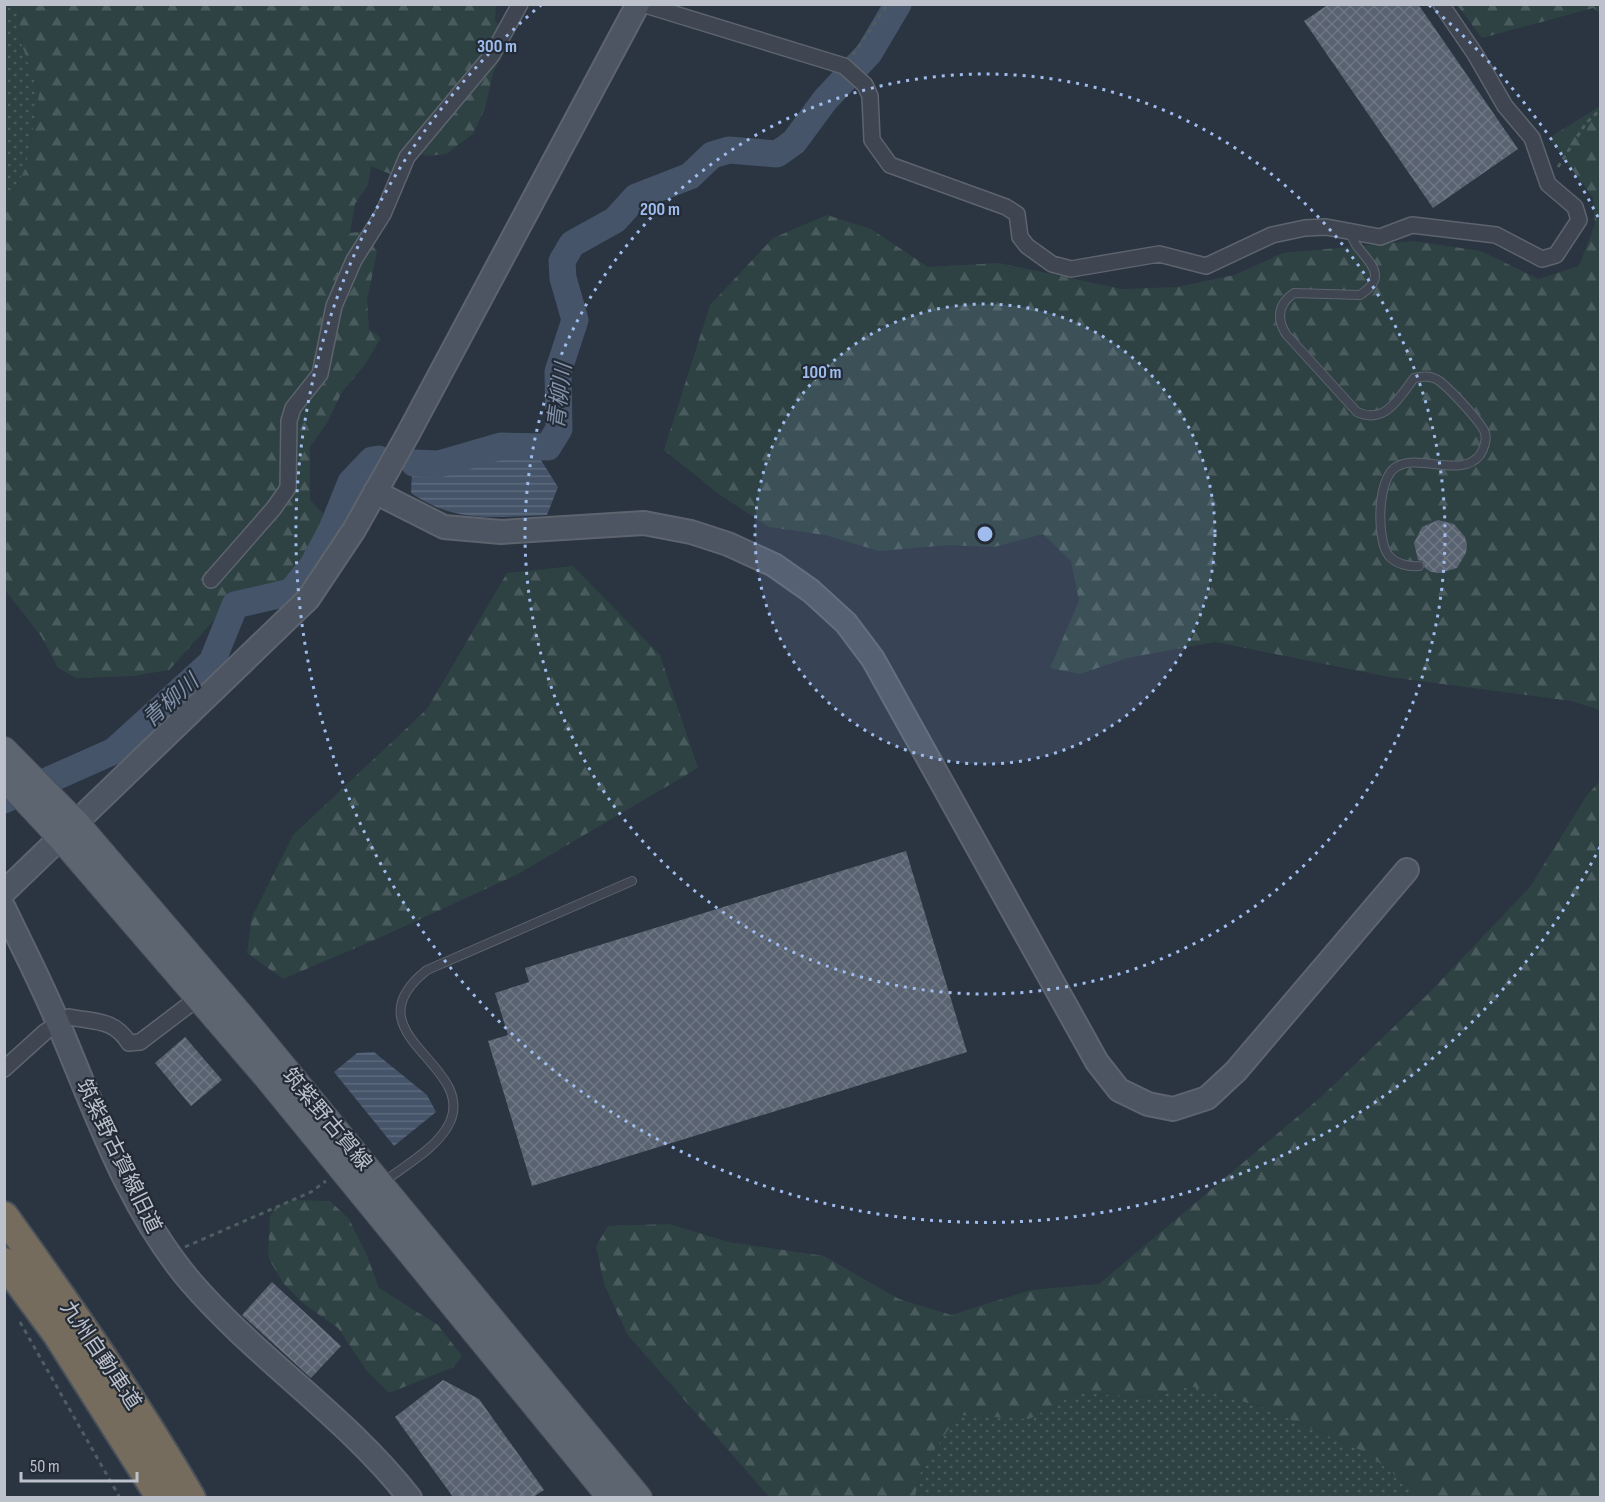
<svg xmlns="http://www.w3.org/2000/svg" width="1605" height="1502" font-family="'Sofia Sans Condensed','Noto Sans JP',sans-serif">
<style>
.grass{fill:url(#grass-dots)}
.forest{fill:url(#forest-firs)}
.water{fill:url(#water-rules)}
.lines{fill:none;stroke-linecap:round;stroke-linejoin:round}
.river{stroke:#455469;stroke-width:27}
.building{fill:url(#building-cross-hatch)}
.lane-casing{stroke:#5d646e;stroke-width:10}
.street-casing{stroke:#5d646e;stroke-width:18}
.secondary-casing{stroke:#5d646e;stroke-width:26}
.primary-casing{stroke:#484f5a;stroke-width:28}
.highway-casing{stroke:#49515b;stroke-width:32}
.path{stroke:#4d5e61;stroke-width:3;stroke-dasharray:4.5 4.5;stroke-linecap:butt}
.lane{stroke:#3f4651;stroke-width:8}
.street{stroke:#3f4651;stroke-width:15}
.secondary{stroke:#4d5563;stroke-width:22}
.primary{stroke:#5d6570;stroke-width:26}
.highway{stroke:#766c5d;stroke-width:28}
.ring{fill:none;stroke:#9fbced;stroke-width:3;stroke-dasharray:3 6}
.labels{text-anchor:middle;stroke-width:4.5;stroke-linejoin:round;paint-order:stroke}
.street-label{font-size:21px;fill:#bcc1cb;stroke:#232b36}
.water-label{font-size:22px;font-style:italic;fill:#8192aa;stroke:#232b36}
.centre{fill:#9fbced;stroke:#232b36;stroke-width:3}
.ring-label{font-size:18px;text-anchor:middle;font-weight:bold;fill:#9fbced;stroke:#232b36;stroke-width:4.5;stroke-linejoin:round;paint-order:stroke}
</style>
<defs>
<pattern id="grass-dots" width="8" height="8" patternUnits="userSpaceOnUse" patternTransform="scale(1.5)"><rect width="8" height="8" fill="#2e4143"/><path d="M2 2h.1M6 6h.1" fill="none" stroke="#4a5b5d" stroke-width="1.8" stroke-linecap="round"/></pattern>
<pattern id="forest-firs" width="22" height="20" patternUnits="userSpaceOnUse" patternTransform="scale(1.5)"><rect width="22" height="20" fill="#2e4143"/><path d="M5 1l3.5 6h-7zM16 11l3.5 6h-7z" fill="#4a5b5d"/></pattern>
<pattern id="water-rules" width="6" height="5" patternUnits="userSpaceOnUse" patternTransform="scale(1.5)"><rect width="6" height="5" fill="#455469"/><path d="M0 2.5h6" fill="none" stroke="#5e6b7d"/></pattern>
<pattern id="building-cross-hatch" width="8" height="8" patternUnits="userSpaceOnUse" patternTransform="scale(1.5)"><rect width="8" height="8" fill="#596270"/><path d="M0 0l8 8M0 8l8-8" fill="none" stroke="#6f7783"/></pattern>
</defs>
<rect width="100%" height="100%" fill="#2b3441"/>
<g class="grass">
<polygon points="5,5 19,5 20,39 39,95 26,167 14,191 5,202"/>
<polygon points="1190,1386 1262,1407 1367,1453 1423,1497 915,1498 921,1470 958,1415 1029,1418 1078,1393 1150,1397"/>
</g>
<g class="forest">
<polygon points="19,5 496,5 495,20 509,42 493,73 485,108 473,134 446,154 428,156 401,149 390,174 371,166 368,185 355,204 350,233 367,231 377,252 367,300 369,329 381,338 364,366 342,392 327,423 310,447 310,500 323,513 323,542 292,586 257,592 223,610 169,670 133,676 76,678 58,668 41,636 5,590 5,202 14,191 26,167 39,95 20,39"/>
<polygon points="1457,5 1600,5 1600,13 1593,8 1482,38"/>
<polygon points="1600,106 1600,710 1571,701 1389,677 1215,642 1127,658 1080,674 1050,668 1079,601 1071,561 1043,534 994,547 948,545 879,551 825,535 769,527 720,495 664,450 710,305 773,238 827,215 871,229 928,267 999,263 1122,289 1177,287 1234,275 1283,253 1413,241 1481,251 1538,279 1579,266 1595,224 1593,198 1549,138"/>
<polygon points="573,566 660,655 698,768 518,874 379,938 283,979 247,953 252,917 293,835 427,709 507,573"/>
<polygon points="1600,781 1600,1497 1423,1497 1367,1453 1262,1407 1190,1386 1150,1397 1078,1393 1029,1419 958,1415 921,1470 915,1497 769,1497 627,1334 604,1284 596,1246 608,1226 669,1224 729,1242 824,1256 899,1299 951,1315 1031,1290 1099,1284 1321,1097 1428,994 1530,887 1587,795"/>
<polygon points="293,1200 330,1201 349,1219 366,1253 379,1288 438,1325 462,1356 454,1367 389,1393 366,1370 338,1328 304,1304 283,1283 268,1257 270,1216 276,1207"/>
</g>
<g class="water">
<path d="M507,455L539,457L558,487L547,515C495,517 456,524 411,493L412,472L442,473Z"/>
<polygon points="374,1052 427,1095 436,1112 394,1146 334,1072 357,1053"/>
</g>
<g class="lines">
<g class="river">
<polyline points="414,463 439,464 501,446 548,447 559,429 558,372 575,320 563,278 562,261 572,244 615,220 636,197 690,176 712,155 729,150 777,154 794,142 825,100 869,53 898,4"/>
<polyline points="4,800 114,751 212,662 235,605 291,592 313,565 332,529 351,482 372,460 379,459"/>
</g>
</g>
<g class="building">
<polygon points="1329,4 1418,4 1518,149 1433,208 1304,21"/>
<polygon points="1438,520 1454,524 1465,537 1467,545 1466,553 1457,568 1440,573 1431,572 1425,568 1422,561 1418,560 1414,543 1422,527"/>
<polygon points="906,851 967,1052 532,1186 488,1041 508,1035 495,993 529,982 525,968"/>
<polygon points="185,1037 222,1080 191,1106 155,1063"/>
<polygon points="272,1282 341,1346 311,1378 242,1315"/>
<polygon points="443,1380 479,1399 544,1490 533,1497 453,1497 395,1417"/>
</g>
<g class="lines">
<g class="lane-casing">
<g id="lane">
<path d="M1351,232C1352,254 1398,271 1360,295L1294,293C1278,304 1276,318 1286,334L1357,412C1385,425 1399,398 1414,378C1421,377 1428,375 1436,379C1446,384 1482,423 1485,433C1487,439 1484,449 1480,455C1461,479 1419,453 1396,467C1377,478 1376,540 1389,556C1396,564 1409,567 1419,566"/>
<path d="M382,1183C404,1166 438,1148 450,1122C476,1064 347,1033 427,970L632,881"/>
</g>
</g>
<g class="street-casing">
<g id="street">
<polyline points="642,4 844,66 865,85 870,96 872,140 890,165 1006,207 1017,214 1020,237 1027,246 1052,264 1071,269 1159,254 1206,266 1272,235 1305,228 1326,227 1380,237 1412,225 1496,235 1542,259 1556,255 1579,220 1575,207 1548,184 1532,138 1505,106 1475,54 1441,4"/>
<polyline points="211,580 274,508 288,488 289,421 293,408 320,374 334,306 354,260 383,214 407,157 492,55 520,4"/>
<path d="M4,1069L45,1032L69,1017C95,1022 114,1019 129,1043L140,1042L198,998"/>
</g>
</g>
<g class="secondary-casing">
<g id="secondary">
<polyline points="375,492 444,527 501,532 644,523 691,532 728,544 774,565 811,591 846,623 873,659 1097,1062 1119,1090 1148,1104 1173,1109 1207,1098 1236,1071 1407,870"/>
<polyline points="4,892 308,599 354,530 408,434 638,4"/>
<path d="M4,908C22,946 42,984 58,1023C96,1112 127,1206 190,1281C257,1359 346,1416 410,1498"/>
</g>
</g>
<g class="primary-casing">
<g id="primary">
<polyline points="4,750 77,824 248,1024 639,1498"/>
<polyline points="4,777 61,838 265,1075 611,1498"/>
</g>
</g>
<g class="highway-casing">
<g id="highway">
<path d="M4,1216C70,1308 134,1400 191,1498"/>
<polyline points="4,1262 57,1334 161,1498"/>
</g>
</g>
<g class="path">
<polyline points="853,55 888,4"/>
<polyline points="1558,167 1586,123 1600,110"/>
<polyline points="185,1247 311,1192 326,1181"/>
<polyline points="20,1322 120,1498"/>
</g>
<use href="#lane" class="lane"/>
<use href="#street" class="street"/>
<use href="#secondary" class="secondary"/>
<use href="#primary" class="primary"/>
<use href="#highway" class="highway"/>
</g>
<circle cx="985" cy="534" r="230" fill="#9fbced" fill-opacity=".12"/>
<g class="ring">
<circle cx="985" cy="534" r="230"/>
<circle cx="985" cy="534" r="460"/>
<path d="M1600 847A690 690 0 1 1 541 5M1429 5A690 690 0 0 1 1600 221"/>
</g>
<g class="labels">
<g class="street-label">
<text transform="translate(327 1119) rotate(50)" y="7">筑紫野古賀線</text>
<text transform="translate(119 1156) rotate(64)" y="7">筑紫野古賀線旧道</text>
<text transform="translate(101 1355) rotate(56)" y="7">九州自動車道</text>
</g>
<g class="water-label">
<text transform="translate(559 396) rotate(-83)" y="8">青柳川</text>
<text transform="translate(170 700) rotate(-42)" y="8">青柳川</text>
</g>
</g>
<circle cx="985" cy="534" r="9" class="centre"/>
<g class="ring-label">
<text x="497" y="52">300 m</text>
<text x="660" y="215">200 m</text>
<text x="822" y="378">100 m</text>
</g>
<rect width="1605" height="1502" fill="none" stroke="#bcc1cb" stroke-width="12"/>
<path d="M21 1472v9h116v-9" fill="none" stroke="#bcc1cb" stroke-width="3"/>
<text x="30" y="1472" font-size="18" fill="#bcc1cb" stroke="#232b36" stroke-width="4.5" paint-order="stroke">50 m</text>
</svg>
